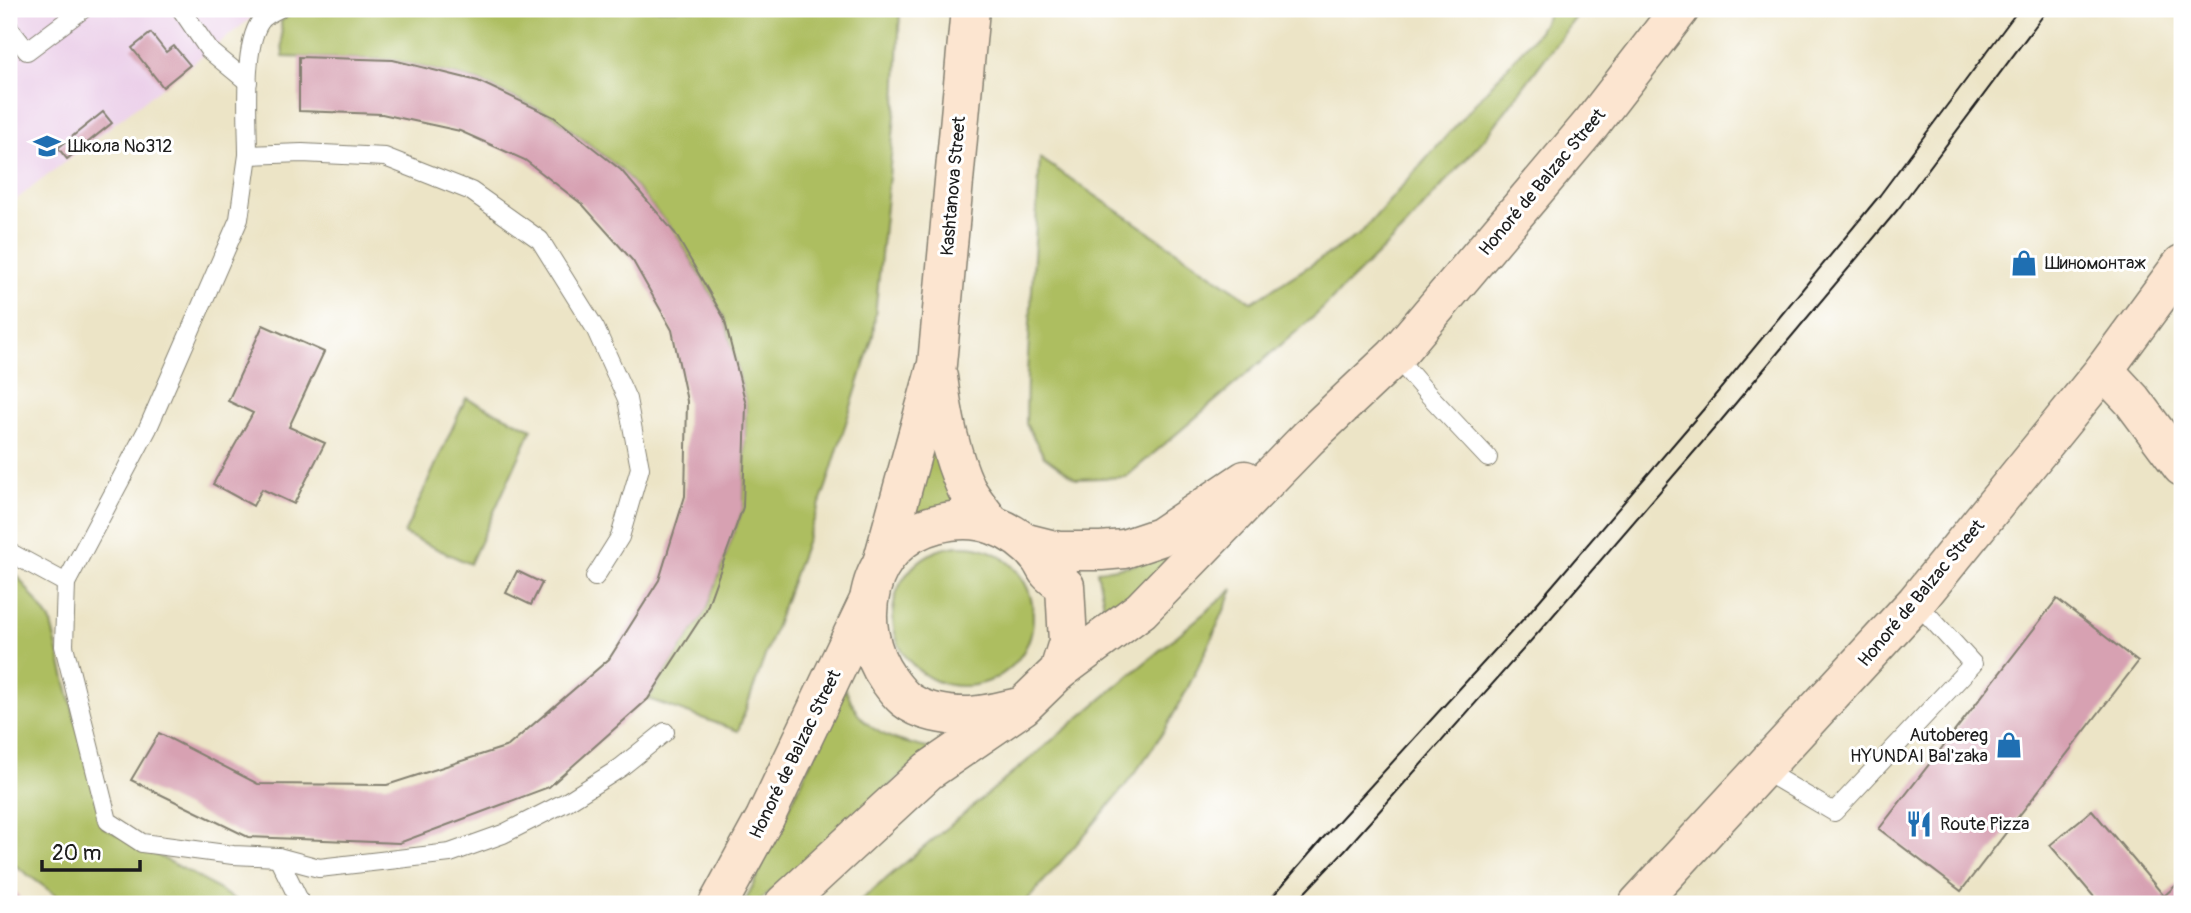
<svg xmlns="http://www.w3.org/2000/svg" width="2191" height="913" font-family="Pangolin,sans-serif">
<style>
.built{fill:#ecd1ea}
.green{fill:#adbe61;stroke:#646d3e;stroke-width:2}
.building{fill:#d7a1b2}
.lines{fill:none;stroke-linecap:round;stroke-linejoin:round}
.lane-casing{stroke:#848071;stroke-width:20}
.secondary-casing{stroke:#848071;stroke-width:41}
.lane{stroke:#fff;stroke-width:18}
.secondary{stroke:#fce5d0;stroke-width:38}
.tram{stroke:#1c1c1c;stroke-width:2}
.labels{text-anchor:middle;stroke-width:6;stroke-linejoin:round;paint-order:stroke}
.poi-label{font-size:18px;fill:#1c1c1c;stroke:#fff;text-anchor:start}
.street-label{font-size:18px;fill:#1c1c1c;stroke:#fff}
</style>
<rect width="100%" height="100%" fill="#fff"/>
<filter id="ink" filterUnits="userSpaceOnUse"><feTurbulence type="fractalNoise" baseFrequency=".0143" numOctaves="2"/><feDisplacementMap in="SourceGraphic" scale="14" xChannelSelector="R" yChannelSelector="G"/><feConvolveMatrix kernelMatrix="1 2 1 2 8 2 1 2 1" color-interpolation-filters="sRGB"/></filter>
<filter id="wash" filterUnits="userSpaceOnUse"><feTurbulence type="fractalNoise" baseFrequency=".00686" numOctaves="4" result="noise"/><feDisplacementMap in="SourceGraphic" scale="28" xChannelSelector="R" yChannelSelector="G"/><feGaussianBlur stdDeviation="1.57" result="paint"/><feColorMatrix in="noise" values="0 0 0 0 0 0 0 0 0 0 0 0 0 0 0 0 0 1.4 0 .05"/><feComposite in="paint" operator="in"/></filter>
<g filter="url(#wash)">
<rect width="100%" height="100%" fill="#ece4c6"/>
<polygon class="built" points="9,9 263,9 9,205"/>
<g class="green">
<polygon points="299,9 900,9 896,106 873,336 827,484 738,731 648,699 706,610 743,507 746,404 724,317 675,233 621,170 554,116 478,81 393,60 283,57 281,21"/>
<polygon points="1551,9 1582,9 1485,138 1406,226 1317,314 1126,477 1076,479 1044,456 1026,424 1027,372 1040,158 1252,302 1360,234 1539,31"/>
<polygon points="466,398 532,429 470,564 404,534"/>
<polygon points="932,432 955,502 910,518"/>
<polygon points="1210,524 1105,628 1103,599 1097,571 1134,565"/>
<circle cx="963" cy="616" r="70"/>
<polygon points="9,568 14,571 50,620 103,827 193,874 242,904 68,904 9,861"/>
<path d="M1233,589C1213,637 1192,684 1165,729C1126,792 1072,848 1024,904H856Z"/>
<path d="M845,689C850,697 853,707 858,714C876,737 904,743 931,749L756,904H744Z"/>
</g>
<g id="blocks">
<g class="building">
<polygon points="151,33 166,52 174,46 190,65 163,87 132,48"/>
<polygon points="299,57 393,60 478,81 554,117 621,170 675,233 724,318 746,404 743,507 706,610 648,699 549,787 399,843 248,837 131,780 159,733 258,784 387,785 508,746 609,659 659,580 685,496 687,401 672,330 633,261 583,205 525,160 460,131 382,114 299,111"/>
<polygon points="103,112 112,123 67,159 58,148"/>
<polygon points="263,325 324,352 289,427 325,443 294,504 262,489 253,506 213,484 253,413 228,401"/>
<polygon points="517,571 542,583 531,605 506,593"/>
<polygon points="2057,599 2138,662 1961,891 1879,829"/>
<polygon points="2092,810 2164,896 2182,880 2182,904 2100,904 2050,845"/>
<polygon points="11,883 23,904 9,904 9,885"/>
</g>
</g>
</g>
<g filter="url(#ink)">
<use href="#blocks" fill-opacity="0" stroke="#848071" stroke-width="2"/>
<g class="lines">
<g class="lane-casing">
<g id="lane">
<polyline points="181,9 209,50 248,82"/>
<path d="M278,9C272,12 263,17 260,22C242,48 248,123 248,155L302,153L385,157L471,191L540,240L595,328L627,399L640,468L620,537L595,577"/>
<polyline points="9,28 27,51 83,9"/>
<polyline points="248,155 239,219 148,428 66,583 64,646 108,821 142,843 233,855 278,857 319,868 450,853 503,834 568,801 620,768 665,732"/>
<polyline points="1395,356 1427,393 1488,458"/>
<polyline points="9,552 66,583"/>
<polyline points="1763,770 1834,812 1973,664 1916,602"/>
<polyline points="278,857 301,904"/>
</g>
</g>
<g class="secondary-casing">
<g id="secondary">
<polyline points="2104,370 2132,400 2182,467"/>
<path d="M938,377C943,415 950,453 966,488C972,500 983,512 991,524"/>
<polyline points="1026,543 1058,551 1101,551 1124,549 1160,537 1245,480"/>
<polyline points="882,563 937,364 970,9"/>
<polyline points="1059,671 1141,610 1308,438 1395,356 1592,123 1680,9"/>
<polyline points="718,904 765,818 867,604"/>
<path d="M784,904L928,771L1023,706L1059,671L1068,642L1065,586C1060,582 1053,578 1048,572C1045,569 1043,563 1040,559C1028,543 1012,532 993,525C975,518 955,519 936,524C866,542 850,625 888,679C893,686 899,694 905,699C921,712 946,716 966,716C985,716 1005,710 1023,706"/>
<polyline points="1638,904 1916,602 2104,370 2182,264"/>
</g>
</g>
<use href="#lane" class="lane"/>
<use href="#secondary" class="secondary"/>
<g class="tram">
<polyline points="1266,904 1324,837 1527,615 1703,410 1880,195 2019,9"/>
<polyline points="1294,904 1344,851 1544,626 1719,423 1899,208 2048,9"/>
</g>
</g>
</g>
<defs>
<g id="school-bare" transform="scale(2.1)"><path d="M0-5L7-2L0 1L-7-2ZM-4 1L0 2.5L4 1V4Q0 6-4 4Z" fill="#1f6fb2" stroke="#fff" stroke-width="2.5" paint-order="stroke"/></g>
<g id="shop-bare" transform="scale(2.1)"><path d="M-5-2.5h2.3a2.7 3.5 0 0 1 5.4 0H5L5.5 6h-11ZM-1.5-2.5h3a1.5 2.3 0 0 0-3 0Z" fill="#1f6fb2" stroke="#fff" stroke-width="2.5" paint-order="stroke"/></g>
<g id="restaurant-bare" transform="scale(2.1)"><path d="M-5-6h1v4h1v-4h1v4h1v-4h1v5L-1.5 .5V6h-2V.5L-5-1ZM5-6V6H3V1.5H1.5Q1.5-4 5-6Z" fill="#1f6fb2" stroke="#fff" stroke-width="2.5" paint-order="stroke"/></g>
</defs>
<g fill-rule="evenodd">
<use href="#school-bare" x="47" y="146"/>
<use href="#shop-bare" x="2024" y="263"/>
<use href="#shop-bare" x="2009" y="745"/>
<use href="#restaurant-bare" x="1919" y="824"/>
</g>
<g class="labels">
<g class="poi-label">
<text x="68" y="152">Школа №312</text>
<text x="2045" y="269">Шиномонтаж</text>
<text x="1988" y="741" text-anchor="end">Autobereg<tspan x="1988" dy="21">HYUNDAI Bal'zaka</tspan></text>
<text x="1940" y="830">Route Pizza</text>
</g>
<g class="street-label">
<text transform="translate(1542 182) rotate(-50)" y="6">Honoré de Balzac Street</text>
<text transform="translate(953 186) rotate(-85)" y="6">Kashtanova Street</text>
<text transform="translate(1921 593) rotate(-50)" y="6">Honoré de Balzac Street</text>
<text transform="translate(795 754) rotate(-64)" y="6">Honoré de Balzac Street</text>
</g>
</g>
<rect width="2191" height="913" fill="none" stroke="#fff" stroke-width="35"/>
<path d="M42 860v10h98v-10" fill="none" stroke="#1c1c1c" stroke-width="3.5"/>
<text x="52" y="860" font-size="21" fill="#1c1c1c" stroke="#ffffff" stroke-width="5" paint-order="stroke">20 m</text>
</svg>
